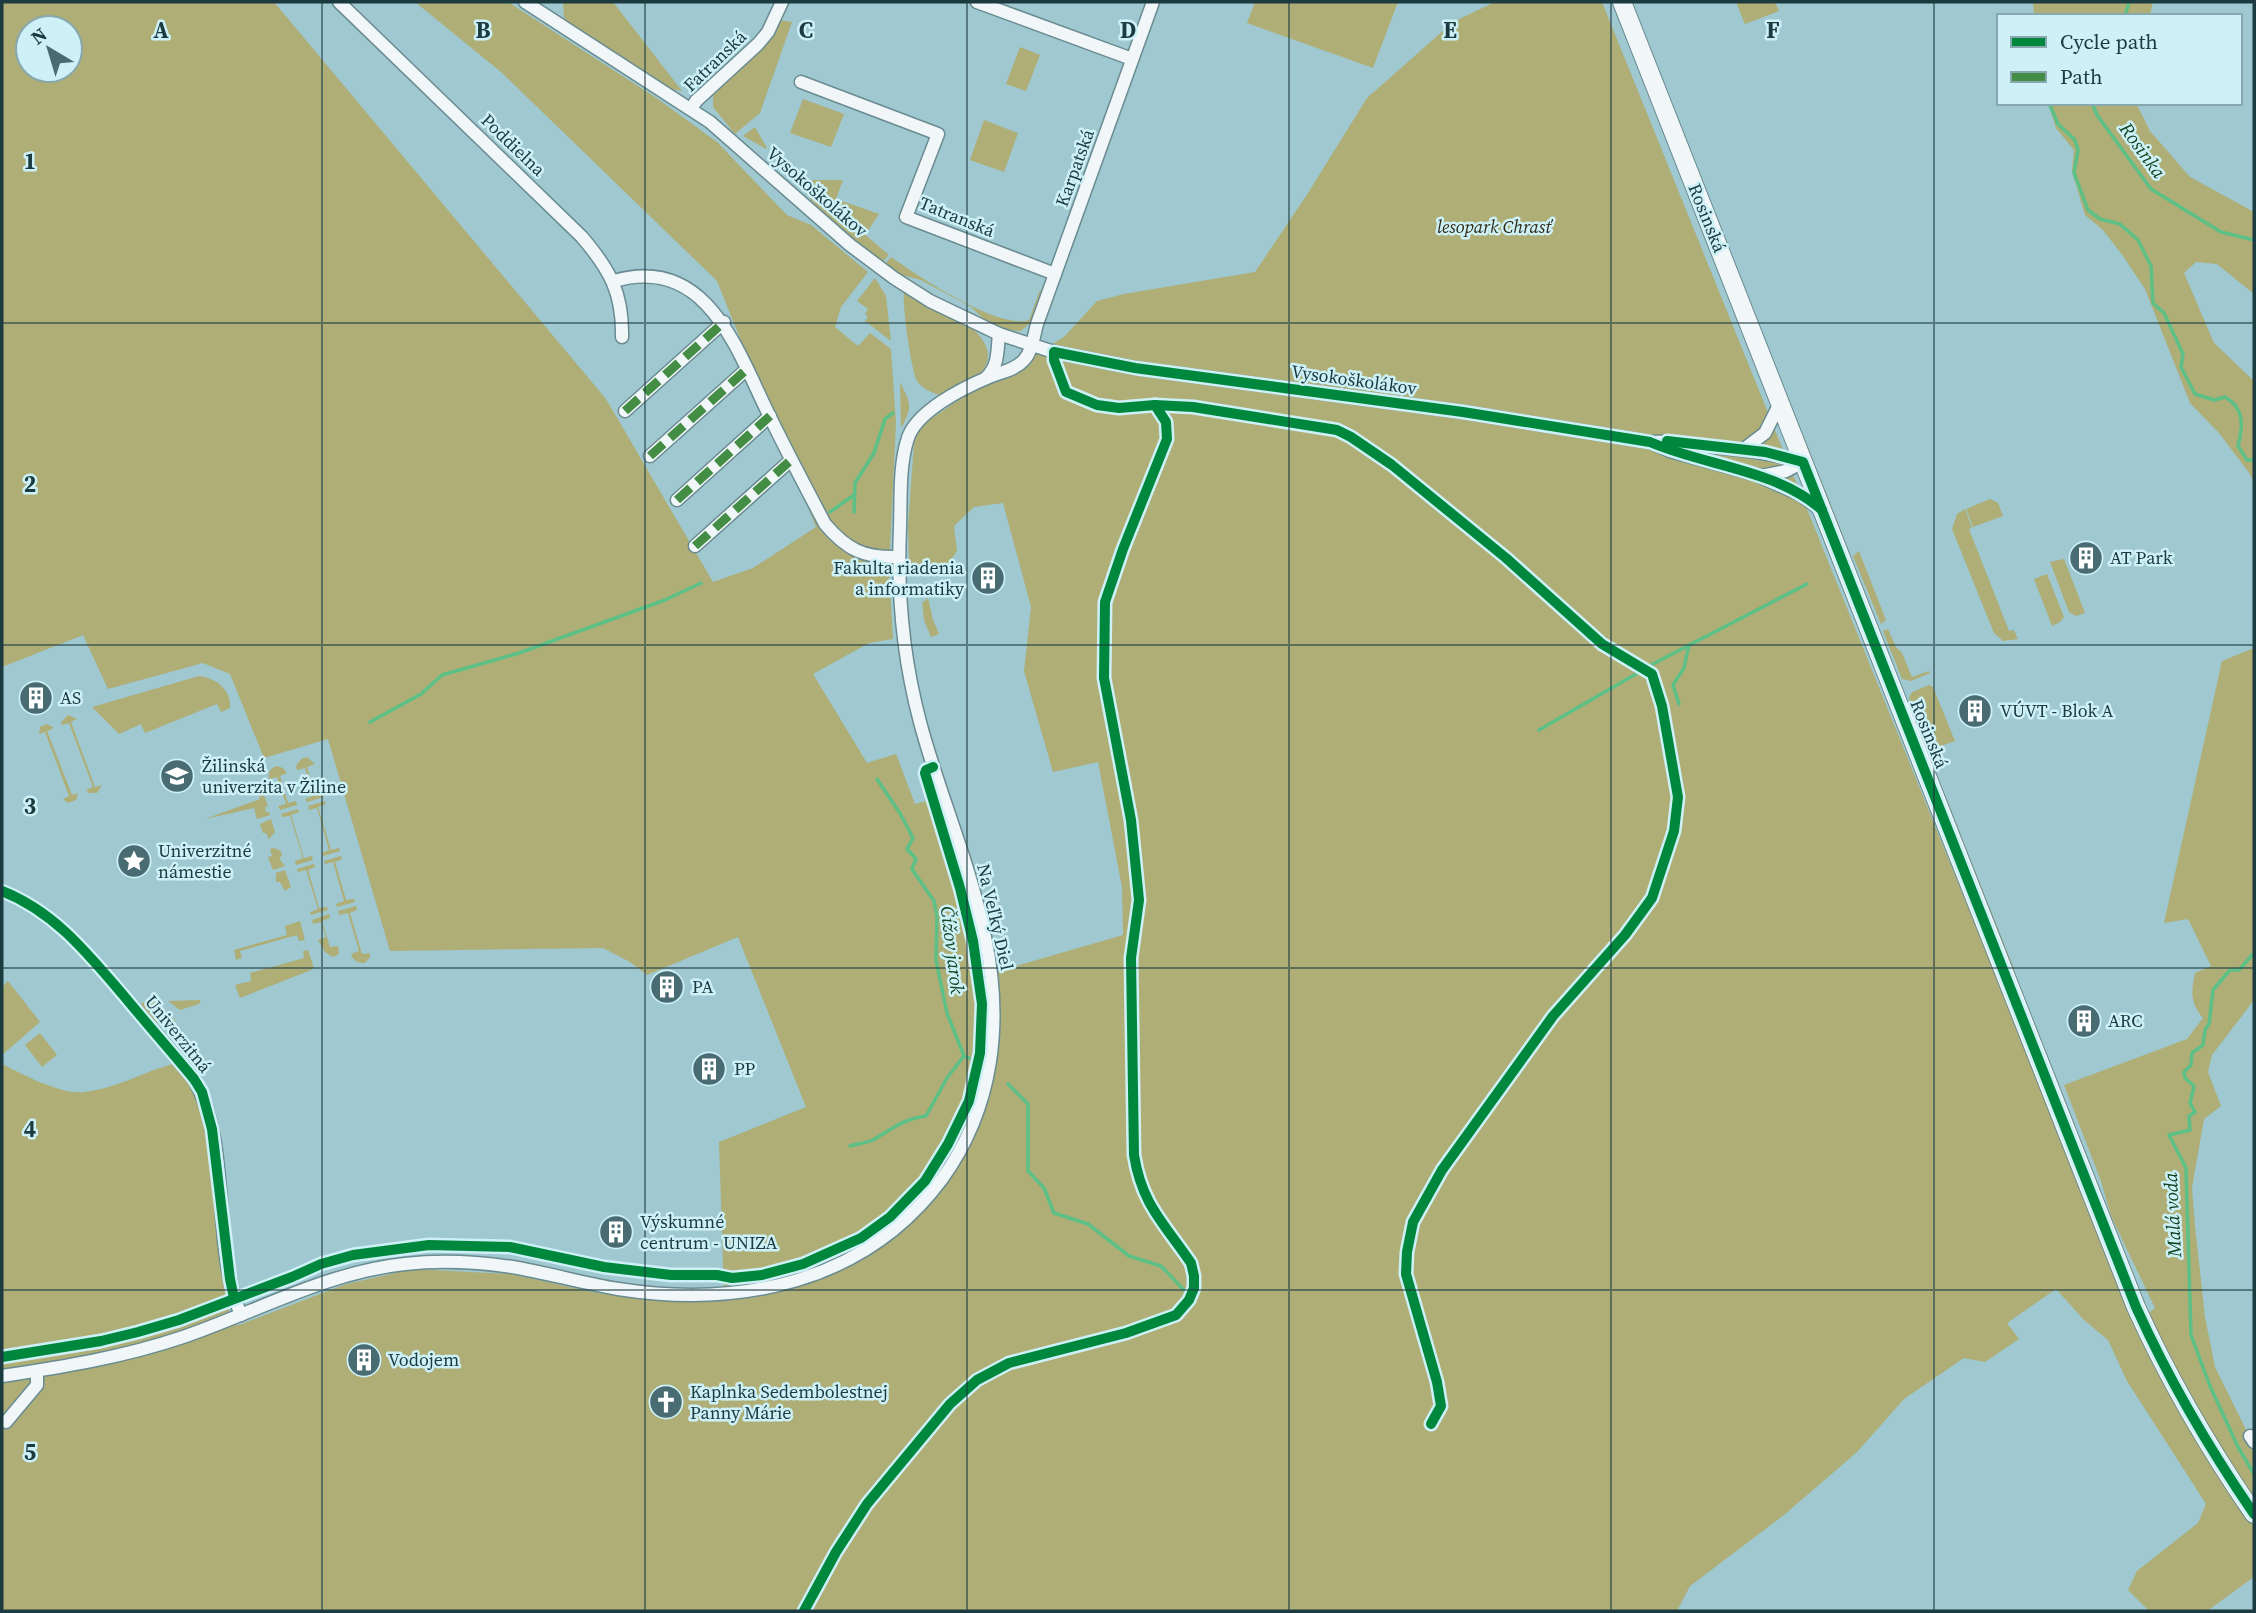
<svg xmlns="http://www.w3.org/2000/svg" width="2256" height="1613" font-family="'Source Serif 4',serif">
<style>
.green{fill:#aeae76;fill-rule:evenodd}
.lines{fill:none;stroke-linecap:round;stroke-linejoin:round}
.stream{stroke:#5cc087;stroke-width:3.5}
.street-casing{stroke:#698b91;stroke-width:15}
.secondary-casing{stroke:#698b91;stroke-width:20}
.street{stroke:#f1f7f8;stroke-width:12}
.secondary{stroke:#f1f7f8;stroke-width:18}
.quiet{stroke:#438d45;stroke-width:9;stroke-dasharray:18 9;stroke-linecap:butt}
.cycleway-casing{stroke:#cdf1f7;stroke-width:15}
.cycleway{stroke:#00873e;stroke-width:10}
.grid{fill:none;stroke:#1b3b40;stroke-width:2;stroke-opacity:0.55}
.labels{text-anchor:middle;stroke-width:5;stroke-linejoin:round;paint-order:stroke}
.street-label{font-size:18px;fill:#1b3b40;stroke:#cdf1f7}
.park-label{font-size:18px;font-style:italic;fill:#312913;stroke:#cdf1f7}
.poi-label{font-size:18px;fill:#1b3b40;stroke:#cdf1f7;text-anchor:start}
.water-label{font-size:19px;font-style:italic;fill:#144423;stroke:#cdf1f7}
.grid-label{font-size:23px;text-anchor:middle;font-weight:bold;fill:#1b3b40;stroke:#cdf1f7;stroke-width:5;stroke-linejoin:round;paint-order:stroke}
</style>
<rect width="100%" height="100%" fill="#9fc8d0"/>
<g class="green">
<path d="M2,2H274L606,399L713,582L753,568L816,527L717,281L501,72L415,2H508L655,97L717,142L787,215L811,225L868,272L841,307L835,327L858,346L870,333L891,349L896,423L889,570L893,639L869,643L813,674L867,763L896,754L915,804L930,800L992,973L1123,935L1122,887L1098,762L1053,772L1024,671L1031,607L1003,503L974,507L954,526L957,551L942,573L909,566L908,526L914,443L918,428L954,403L1064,337L1097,301L1124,294L1255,272L1308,193L1367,98L1453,22L1495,2H1602L2136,1323L2155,1308L2111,1216L2101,1181L2064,1085L2187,1039L2203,1018C2190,1003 2191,992 2195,973L2211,966L2188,919L2164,923L2222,661L2254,648V1000L2212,1055L2208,1072L2221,1106L2204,1119L2192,1188L2195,1226L2205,1317L2215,1367L2254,1446V1577L2207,1611H2149L2128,1590L2137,1571L2198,1523L2206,1504L2127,1381L2108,1340L2084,1320L2056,1289L2007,1323L2019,1339L1985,1362L1964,1358L1904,1399L1857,1452L1784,1515L1690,1586L1677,1611H2V1064C22,1074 61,1095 84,1092C115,1089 143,1072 173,1064L200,1095L231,1325H239L346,1284L413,1269L511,1274L602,1294L724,1293L719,1142L806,1107L738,937L647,975L630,962L603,948L390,951L328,739L264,758L230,674L203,663L108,689L83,635L2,667ZM28,28H70V70H28Z"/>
<polygon points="563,2 613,2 682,91 671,89 659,82 568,23 564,17"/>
<polygon points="1255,2 1398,2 1373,68 1247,23"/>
<polygon points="1736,2 1775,2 1779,11 1745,24"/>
<polygon points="2033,2 2153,2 2150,16 2034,16"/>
<polygon points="780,20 792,22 760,113 735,134 713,107 713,95"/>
<polygon points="1020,47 1040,55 1026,91 1006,84"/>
<polygon points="803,99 844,114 831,147 790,133"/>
<polygon points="2048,103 2136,103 2150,131 2190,177 2254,212 2254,294 2217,264 2196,262 2184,273 2214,343 2254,381 2254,484 2250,474 2219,433 2190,403 2145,289 2123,256 2103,230 2085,215 2072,171 2074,150 2056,128"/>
<polygon points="984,120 1018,133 1004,172 970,160"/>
<polygon points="755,127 767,148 766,149 743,136"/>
<polygon points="806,180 843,180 836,199 879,214 867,232"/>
<path d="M807,185L889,255L882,262C854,240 823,219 803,189Z"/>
<path d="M891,257C918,276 998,330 1029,320L1040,290L1042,291L1030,323L1021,331L1007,330L989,324L971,307L921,280L898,274L885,264Z"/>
<polygon points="875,278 886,296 891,341 865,321 868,317 865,314 868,309 857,301"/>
<path d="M904,292L975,331C1008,364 971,385 941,395C931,393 923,389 917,381C911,371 902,304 904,292Z"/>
<polygon points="1766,342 1843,536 1844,540 1765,347"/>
<path d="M900,382C910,403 914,405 901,428Z"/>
<polygon points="1990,499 1998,503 2003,516 1973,527 1966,509"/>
<polygon points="1965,509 1972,528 1969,529 2009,631 2014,630 2018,639 2003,641 1994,633 1952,529 1957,514"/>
<polygon points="1859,551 1886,620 1881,624 1853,556"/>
<polygon points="2064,559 2085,613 2076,616 2069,612 2050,562"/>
<polygon points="2047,574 2064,617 2060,622 2052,626 2034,579"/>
<polygon points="928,598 933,620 939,634 931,637 924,620 922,603"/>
<polygon points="1888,629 1896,647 1902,653 1912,677 1929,671 1930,673 1911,681 1902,679 1883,631"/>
<path d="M199,676C217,678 232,691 230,708L221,712L217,704L145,733L141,724L119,734L92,707Z"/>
<polygon points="1929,685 1933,687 1955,741 1930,750 1909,698 1912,692"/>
<polygon points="1907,700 2014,969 2009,964 1906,703"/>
<polygon points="68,715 77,719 71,722 95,787 102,785 97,793 89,793 86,790 93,787 69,723 61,725 62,721"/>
<polygon points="47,724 54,728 47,731 72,795 78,793 76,800 68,803 63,799 69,796 45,732 39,734 40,727"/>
<polygon points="307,757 315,764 307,767 315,795 323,794 324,797 307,802 305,799 313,796 305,768 297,770 296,766 301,759"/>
<path d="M277,766L283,768L287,773L280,776L288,803L296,801L297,805L280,810L278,806L286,804L277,777L269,779C268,772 270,768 277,766Z"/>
<polygon points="258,791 263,793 268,806 265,807 266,812 269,812 270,815 257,819 254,808 205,819 260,799"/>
<polygon points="325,801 326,804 318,807 331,850 339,848 340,851 323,856 322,853 329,850 317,808 309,810 308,806"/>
<polygon points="298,809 299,812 291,815 304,858 312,856 313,860 296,865 295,861 303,858 290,816 282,817 281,814"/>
<polygon points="271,819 275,832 269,839 266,833 263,833 260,824"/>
<polygon points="274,848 281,851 282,856 279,858 285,866 273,870 268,857 272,856 270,849"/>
<polygon points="341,856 342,859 335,862 346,900 354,899 355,902 337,907 336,904 344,901 333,862 325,864 324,861"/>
<polygon points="314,864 315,867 308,870 319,908 327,907 328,910 311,915 310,912 318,909 306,870 298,872 297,869"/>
<polygon points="285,870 291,887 285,891 280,882 276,882 276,873"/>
<path d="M356,906L357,910L350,913L362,954L370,953V957L365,963C358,963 353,961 351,954L359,951L348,913L339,915L338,911Z"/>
<polygon points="329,914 330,918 322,921 330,947 338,946 339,954 333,957 325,952 318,940 326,937 321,922 313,924 312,920"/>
<polygon points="300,921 305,940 299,941 297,935 240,951 242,958 236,960 234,950 287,935 285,926"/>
<polygon points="308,950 314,968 311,970 240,998 235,985 251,981 250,973 304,958 303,951"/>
<polygon points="8,981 40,1022 2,1055 2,987"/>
<polygon points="151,997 176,1022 163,1026 151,1019 140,1005"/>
<polygon points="201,1000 199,1004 180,1010 168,1001"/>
<polygon points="40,1033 57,1055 42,1067 25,1045"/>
</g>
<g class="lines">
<g class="stream">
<polyline points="2125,16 2129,2"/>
<path d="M2049,103L2058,124L2075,140L2078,150L2074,173L2088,210L2100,219L2120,224L2138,240L2151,266L2153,303L2164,313L2183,354L2181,367L2195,394L2214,400L2225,397C2245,408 2243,427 2238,446L2247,460H2254"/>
<polyline points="2092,103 2097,115 2151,189 2221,232 2254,240"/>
<polyline points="830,512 854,495"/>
<polyline points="854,512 855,483 874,453 885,419 893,413"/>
<polyline points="1651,665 1807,584"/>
<polyline points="1679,704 1673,685 1684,668 1689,645"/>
<polyline points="370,722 421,694 442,675 519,653 665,600 701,583"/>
<polyline points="1539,730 1641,671"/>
<polyline points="877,779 901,815 913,838 907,849 916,859 912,869 934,901 937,916 936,960 947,1013 964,1056 969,1058"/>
<polyline points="2254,953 2239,970 2230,970 2213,990 2209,1024 2205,1030 2203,1045 2192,1053 2191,1065 2184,1072 2185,1078 2194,1086 2190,1103 2195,1112 2189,1116 2190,1130 2169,1135 2186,1168 2191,1335 2210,1386 2238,1447 2254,1474"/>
<polyline points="1008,1084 1028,1104 1028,1171 1044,1188 1054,1213 1088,1224 1129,1256 1161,1266 1184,1290"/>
<path d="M850,1146C857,1144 866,1143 873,1140C892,1129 903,1119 926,1116L947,1078L964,1056"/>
</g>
<g class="street-casing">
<g id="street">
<path d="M339,2L582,237C610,270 623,293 622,337"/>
<polyline points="525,2 710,122 850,245 894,278 930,301 999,334 1054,352 1135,368 1463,412 1650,442 1670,451 1761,476 1786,471 1803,462"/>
<polyline points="977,2 1132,59"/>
<polyline points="801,82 938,134 906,217 1055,274"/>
<polyline points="691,109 696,101 758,44 768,32 782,2"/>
<path d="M614,281C707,254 737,350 769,415C787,452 806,488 825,524C847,550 864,558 898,557"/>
<path d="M986,378C999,365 997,352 999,334"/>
<polyline points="625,411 724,322"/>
<path d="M1651,442C1672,440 1691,445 1711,447C1744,450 1771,453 1803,462"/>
<polyline points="1744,449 1765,433 1780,403"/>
<polyline points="650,456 747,369"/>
<polyline points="1761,477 1801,495 1821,510"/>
<polyline points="677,500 770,416"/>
<polyline points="695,546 791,460"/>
<path d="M2,891C55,912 88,954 124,996C147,1024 171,1051 194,1079C233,1149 210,1242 241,1315"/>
<path d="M2,1376C63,1367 124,1357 183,1337C256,1312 327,1272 405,1264C440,1260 478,1262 512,1267C548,1273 582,1283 618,1289C740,1308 865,1283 942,1179C994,1107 1003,1022 985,937C970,863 939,794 920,722C903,658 897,594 900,528C901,500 899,468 907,441C914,412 963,388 989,377C1001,372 1015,370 1024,360C1032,352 1034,335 1037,324L1153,2"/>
<polyline points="6,1422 37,1385 37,1371"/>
<polyline points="2250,1436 2254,1442"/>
</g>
</g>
<g class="secondary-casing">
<path id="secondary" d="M1622,2L2136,1307C2169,1380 2208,1447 2254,1514"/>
</g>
<use href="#street" class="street"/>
<use href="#secondary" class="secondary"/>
<g class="quiet">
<polyline points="625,411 724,322"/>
<polyline points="650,456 747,369"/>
<polyline points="677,500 770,416"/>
<polyline points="695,546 791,460"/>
</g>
<g class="cycleway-casing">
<g id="cycleway">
<path d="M1667,441L1765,452L1803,462L2136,1307C2169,1380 2208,1447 2254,1514"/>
<path d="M2,891C55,912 88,954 124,996C147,1024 171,1051 194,1079L202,1092L212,1129L230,1279L234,1298"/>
<polyline points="2,1357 101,1341 138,1332 179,1320 292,1277 321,1264 353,1255 429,1245 510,1247 604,1267 671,1275 717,1275 732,1278 762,1275 803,1264 861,1238 890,1217 925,1181 948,1144 969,1101 980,1053 982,1004 973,941 960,888 925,773 926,770 933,767"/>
<path d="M1431,1424L1441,1406L1437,1382L1406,1274L1407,1252L1413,1222L1442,1170L1553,1016L1625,935L1652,898L1674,831L1678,797L1662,706L1652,674L1602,644L1506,558L1392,465L1351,437L1337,430L1193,407L1155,405L1119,408L1097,405L1066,392L1054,360V352L1135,368L1463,412L1650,442C1705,466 1776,469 1822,510"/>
<path d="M804,1611L836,1552L867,1504L950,1404L977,1380L1009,1363L1126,1333L1176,1315L1189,1300L1194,1288V1276L1191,1263C1164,1223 1142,1205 1134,1155L1131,958L1139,900L1131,820L1104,678L1105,602L1123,549L1167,439L1166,422L1155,405"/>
</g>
</g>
<use href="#cycleway" class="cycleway"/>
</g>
<path class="grid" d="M322,2V1611M645,2V1611M967,2V1611M1289,2V1611M1611,2V1611M1934,2V1611M2,323H2254M2,645H2254M2,968H2254M2,1290H2254"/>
<defs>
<g id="building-disc" transform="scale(1.75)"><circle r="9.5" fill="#496c72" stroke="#cdf1f7"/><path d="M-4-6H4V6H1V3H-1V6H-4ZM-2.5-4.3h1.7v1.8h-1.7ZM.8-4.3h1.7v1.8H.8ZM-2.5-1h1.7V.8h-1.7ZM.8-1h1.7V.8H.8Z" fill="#fff"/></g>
<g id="university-disc" transform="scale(1.75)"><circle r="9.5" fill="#496c72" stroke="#cdf1f7"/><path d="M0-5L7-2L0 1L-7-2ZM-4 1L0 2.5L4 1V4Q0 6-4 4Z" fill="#fff"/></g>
<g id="sight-disc" transform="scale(1.75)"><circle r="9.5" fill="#496c72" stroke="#cdf1f7"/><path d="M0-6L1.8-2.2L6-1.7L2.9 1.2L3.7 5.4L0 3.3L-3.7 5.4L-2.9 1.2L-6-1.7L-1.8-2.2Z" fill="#fff"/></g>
<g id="church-disc" transform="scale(1.75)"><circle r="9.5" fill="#496c72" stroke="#cdf1f7"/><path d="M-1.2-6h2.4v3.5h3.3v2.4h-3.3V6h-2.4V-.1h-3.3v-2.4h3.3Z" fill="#fff"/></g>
</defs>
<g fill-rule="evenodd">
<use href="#building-disc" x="2086" y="558"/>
<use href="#building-disc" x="988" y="578"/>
<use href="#building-disc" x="36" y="698"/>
<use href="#building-disc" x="1975" y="711"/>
<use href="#university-disc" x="177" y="776"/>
<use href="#sight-disc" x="134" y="861"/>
<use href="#building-disc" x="667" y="987"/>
<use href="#building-disc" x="2084" y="1021"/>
<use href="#building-disc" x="709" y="1069"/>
<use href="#building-disc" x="616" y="1232"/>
<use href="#building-disc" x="364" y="1360"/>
<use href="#church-disc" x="666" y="1402"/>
</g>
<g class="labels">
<g class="street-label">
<text transform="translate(715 61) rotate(-44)" y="6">Fatranská</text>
<text transform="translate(513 145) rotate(44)" y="6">Poddielna</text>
<text transform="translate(1075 168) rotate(-70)" y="6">Karpatská</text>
<text transform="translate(817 192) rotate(41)" y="6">Vysokoškolákov</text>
<text transform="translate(957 217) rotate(22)" y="6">Tatranská</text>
<text transform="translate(1707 218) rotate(68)" y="6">Rosinská</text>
<text transform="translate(1354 380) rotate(8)" y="6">Vysokoškolákov</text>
<text transform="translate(1929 734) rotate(68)" y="6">Rosinská</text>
<text transform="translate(995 917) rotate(77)" y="6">Na Veľký Diel</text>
<text transform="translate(178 1034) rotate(51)" y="6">Univerzitná</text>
</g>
<g class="park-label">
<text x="1494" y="233">lesopark Chrasť</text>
</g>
<g class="poi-label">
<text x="2110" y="564">AT Park</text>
<text x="964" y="574" text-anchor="end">Fakulta riadenia<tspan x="964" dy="21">a informatiky</tspan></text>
<text x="60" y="704">AS</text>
<text x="2000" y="717">VÚVT - Blok A</text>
<text x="202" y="772">Žilinská<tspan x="202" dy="21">univerzita v Žiline</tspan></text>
<text x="158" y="857">Univerzitné<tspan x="158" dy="21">námestie</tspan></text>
<text x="692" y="993">PA</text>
<text x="2108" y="1027">ARC</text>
<text x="734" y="1075">PP</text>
<text x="640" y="1228">Výskumné<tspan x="640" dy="21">centrum - UNIZA</tspan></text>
<text x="388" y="1366">Vodojem</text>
<text x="690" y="1398">Kaplnka Sedembolestnej<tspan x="690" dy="21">Panny Márie</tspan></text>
</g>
<g class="water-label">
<text transform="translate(2143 150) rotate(54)" y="7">Rosinka</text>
<text transform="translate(953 950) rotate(83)" y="7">Čížov jarok</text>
<text transform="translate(2172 1215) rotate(-93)" y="7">Malá voda</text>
</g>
</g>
<g class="grid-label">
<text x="161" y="38">A</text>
<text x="483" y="38">B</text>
<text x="806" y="38">C</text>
<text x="1128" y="38">D</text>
<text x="1450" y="38">E</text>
<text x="1773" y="38">F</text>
<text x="30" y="169">1</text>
<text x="30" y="492">2</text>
<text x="30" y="814">3</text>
<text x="30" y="1137">4</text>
<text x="30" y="1460">5</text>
</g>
<rect width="2256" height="1613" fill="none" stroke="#1b3b40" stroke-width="7"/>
<rect x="1997" y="14" width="245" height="91" fill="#cdf1f7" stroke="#86a8ae" stroke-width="2"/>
<rect x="2011" y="37" width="35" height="10" fill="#00873e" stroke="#86a8ae" stroke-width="2"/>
<text x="2060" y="49" font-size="21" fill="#1b3b40">Cycle path</text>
<rect x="2011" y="72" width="35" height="10" fill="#438d45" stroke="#86a8ae" stroke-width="2"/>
<text x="2060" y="84" font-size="21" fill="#1b3b40">Path</text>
<g transform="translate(49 49) rotate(322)"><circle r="33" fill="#cdf1f7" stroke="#86a8ae" stroke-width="2"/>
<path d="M0-5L12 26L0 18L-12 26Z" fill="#496c72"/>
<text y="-10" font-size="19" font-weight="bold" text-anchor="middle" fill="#1b3b40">N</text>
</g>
</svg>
